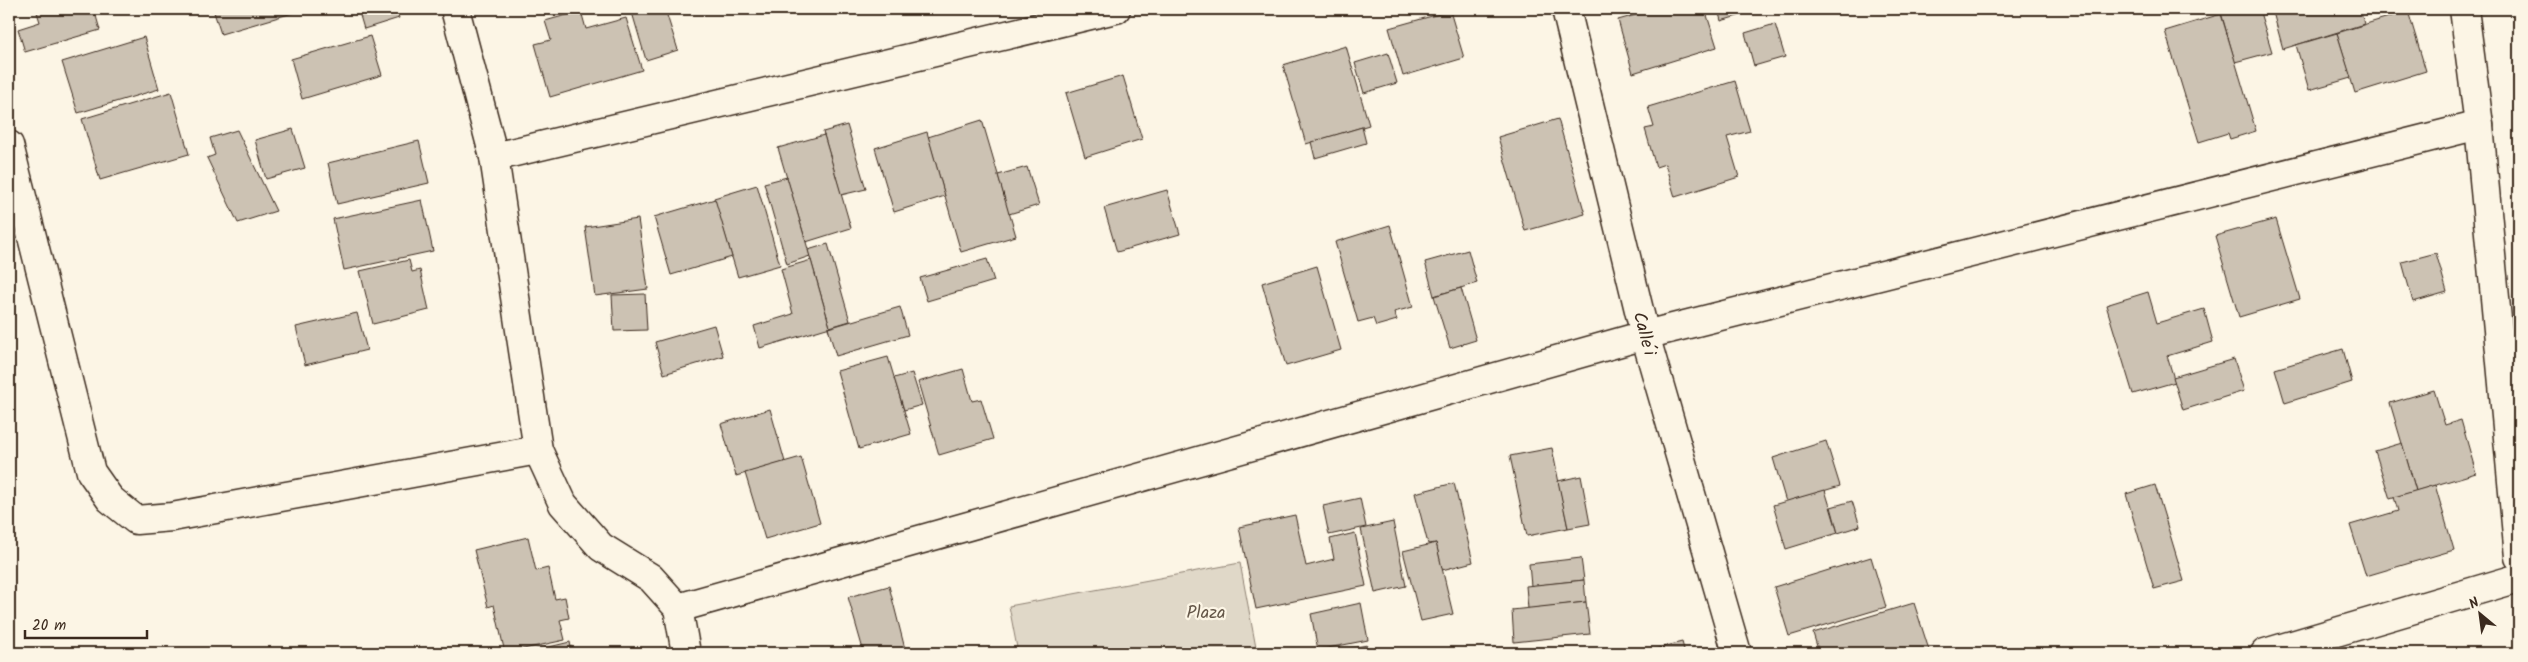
<svg xmlns="http://www.w3.org/2000/svg" width="2528" height="662" font-family="Kalam,sans-serif">
<style>
.green{fill:#e0d8c8;stroke:#8e8173}
.building{fill:#ccc2b3;stroke:#3b2a1e}
.lines{fill:none;stroke-linecap:round;stroke-linejoin:round}
.street-casing{stroke:#3b2a1e;stroke-width:31}
.street{stroke:#fcf5e5;stroke-width:28}
.labels{text-anchor:middle;stroke-width:4.5;stroke-linejoin:round;paint-order:stroke}
.street-label{font-size:18px;fill:#3b2a1e;stroke:#fcf5e5}
.park-label{font-size:18px;fill:#645648;stroke:#fcf5e5}
</style>
<rect width="100%" height="100%" fill="#fcf5e5"/>
<filter id="ink" filterUnits="userSpaceOnUse"><feTurbulence type="fractalNoise" baseFrequency=".02" numOctaves="2"/><feDisplacementMap in="SourceGraphic" scale="10" xChannelSelector="R" yChannelSelector="G"/><feConvolveMatrix kernelMatrix="1 2 1 2 8 2 1 2 1" color-interpolation-filters="sRGB"/></filter>
<g filter="url(#ink)">
<polygon class="green" points="1240,563 1257,653 1018,653 1009,606"/>
<g class="building">
<polygon points="36,9 94,9 100,30 25,52 18,29 40,22"/>
<polygon points="213,9 306,9 221,34"/>
<polygon points="358,9 396,9 399,18 364,29"/>
<polygon points="551,9 576,9 553,15"/>
<polygon points="631,9 665,9 678,50 646,60"/>
<polygon points="1657,9 1705,9 1717,47 1633,73 1618,20"/>
<polygon points="1718,9 1761,9 1721,21"/>
<polygon points="2220,9 2259,9 2272,52 2235,62"/>
<polygon points="2282,9 2360,9 2364,24 2283,49 2273,12"/>
<polygon points="581,11 586,29 626,18 642,70 550,97 535,44 551,40 545,21"/>
<polygon points="1450,11 1464,58 1403,76 1389,28"/>
<polygon points="2408,11 2426,71 2355,93 2337,33"/>
<polygon points="2221,14 2256,131 2230,139 2228,133 2199,142 2165,31"/>
<polygon points="1775,24 1785,57 1754,66 1745,33"/>
<polygon points="2337,33 2351,78 2309,90 2296,45"/>
<polygon points="370,36 382,75 302,99 291,59"/>
<polygon points="144,37 159,89 78,113 62,62"/>
<polygon points="1346,46 1369,125 1306,144 1283,65"/>
<polygon points="1388,53 1397,83 1364,93 1355,63"/>
<polygon points="1123,76 1142,139 1085,157 1066,93"/>
<polygon points="1735,81 1750,131 1727,137 1739,177 1675,197 1665,164 1656,167 1645,129 1654,127 1648,107"/>
<polygon points="171,92 189,154 100,180 82,119"/>
<polygon points="1558,119 1585,214 1525,231 1498,137"/>
<polygon points="982,120 1016,236 961,252 928,137"/>
<polygon points="847,125 866,189 841,195 823,132"/>
<polygon points="1362,127 1366,143 1315,158 1311,142"/>
<polygon points="293,129 305,168 266,179 255,140"/>
<polygon points="237,130 276,211 238,223 207,158 215,155 210,138"/>
<polygon points="927,132 945,196 894,212 875,148"/>
<polygon points="824,135 851,228 806,242 778,148"/>
<polygon points="419,141 429,183 337,204 328,163"/>
<polygon points="1027,167 1039,205 1009,214 998,175"/>
<polygon points="787,177 810,256 787,264 764,183"/>
<polygon points="757,185 780,265 738,277 714,198"/>
<polygon points="1167,190 1180,234 1117,252 1104,208"/>
<polygon points="715,199 732,257 671,275 654,217"/>
<polygon points="422,200 433,251 344,270 333,219"/>
<polygon points="638,219 648,289 595,296 585,227"/>
<polygon points="2276,219 2300,299 2239,317 2215,236"/>
<polygon points="1390,225 1413,307 1394,312 1397,320 1376,326 1373,318 1358,322 1335,242"/>
<polygon points="828,244 850,321 830,327 808,250"/>
<polygon points="1468,250 1477,283 1434,296 1425,262"/>
<polygon points="2436,253 2447,292 2413,302 2402,262"/>
<polygon points="987,259 994,281 927,301 920,278"/>
<polygon points="409,260 412,272 420,270 429,310 373,324 360,271"/>
<polygon points="811,260 830,327 760,348 754,326 793,314 781,269"/>
<polygon points="1317,266 1341,350 1286,366 1262,283"/>
<polygon points="1461,288 1476,340 1450,348 1434,296"/>
<polygon points="2148,292 2157,323 2204,309 2213,342 2167,356 2175,382 2133,394 2106,305"/>
<polygon points="645,294 647,330 614,331 612,295"/>
<polygon points="900,307 908,335 836,356 828,328"/>
<polygon points="357,313 367,350 305,365 296,327"/>
<polygon points="714,325 723,356 664,374 655,342"/>
<polygon points="2343,349 2352,382 2285,403 2275,369"/>
<polygon points="888,357 911,434 859,449 837,371"/>
<polygon points="2234,359 2244,391 2183,410 2173,377"/>
<polygon points="963,369 972,401 981,399 993,439 939,455 918,382"/>
<polygon points="912,373 922,405 904,410 894,378"/>
<polygon points="2434,390 2445,425 2461,420 2476,473 2416,491 2390,403"/>
<polygon points="770,409 785,462 736,476 721,424"/>
<polygon points="1826,441 1840,486 1786,502 1773,458"/>
<polygon points="2402,443 2416,491 2390,499 2375,451"/>
<polygon points="1552,448 1568,528 1527,536 1510,456"/>
<polygon points="801,457 820,523 765,539 745,473"/>
<polygon points="1581,476 1590,524 1568,528 1558,481"/>
<polygon points="1454,483 1473,562 1442,570 1436,543 1428,544 1415,493"/>
<polygon points="2155,485 2184,581 2154,589 2126,494"/>
<polygon points="2435,485 2454,550 2366,576 2350,525 2398,511 2394,497"/>
<polygon points="1825,490 1838,533 1786,549 1773,505"/>
<polygon points="1360,498 1366,527 1329,535 1323,506"/>
<polygon points="1852,501 1860,526 1838,533 1831,507"/>
<polygon points="1295,515 1306,566 1334,559 1330,539 1355,533 1366,586 1256,609 1239,527"/>
<polygon points="1393,522 1406,586 1375,593 1361,529"/>
<polygon points="528,537 536,571 548,568 555,599 565,597 569,618 560,620 565,640 505,653 494,605 488,607 474,550"/>
<polygon points="1436,543 1453,614 1421,621 1403,551"/>
<polygon points="1871,557 1886,607 1789,636 1774,587"/>
<polygon points="1581,558 1584,580 1531,586 1529,564"/>
<polygon points="1584,580 1586,602 1528,609 1526,586"/>
<polygon points="889,586 906,653 864,653 848,597"/>
<polygon points="1586,602 1590,634 1514,642 1512,610"/>
<polygon points="1361,603 1368,640 1318,650 1311,614"/>
<polygon points="1914,603 1930,653 1819,653 1813,633"/>
<polygon points="570,642 572,653 524,653"/>
<polygon points="1682,642 1685,653 1639,653"/>
<polygon points="1367,645 1369,653 1335,653 1334,652"/>
</g>
<g class="lines">
<g class="street-casing">
<g id="street">
<polyline points="455,9 494,157 538,450 563,504 601,547 651,578 678,608 686,653"/>
<path id="s1" d="M1566,9L1645,335L1737,653"/>
<polyline points="2464,9 2479,125 2519,557"/>
<polyline points="9,145 91,472 110,499 136,520 172,517 538,450"/>
<polyline points="494,157 1116,9"/>
<polyline points="678,608 1645,335 2479,125"/>
<polyline points="2265,653 2519,578"/>
</g>
</g>
<use href="#street" class="street"/>
</g>
</g>
<g class="labels">
<g class="street-label">
<text dy="6" stroke="none"><textPath href="#s1" startOffset="334">Calle´i</textPath></text>
</g>
<g class="park-label">
<text x="1206" y="618">Plaza</text>
</g>
</g>
<rect width="2528" height="662" fill="none" stroke="#fcf5e5" stroke-width="30"/>
<rect x="15" y="15" width="2498" height="632" fill="none" stroke="#3b2a1e" stroke-width="2" filter="url(#ink)"/>
<g transform="translate(2480 614) rotate(331)" stroke="#fcf5e5" stroke-width="4" paint-order="stroke">
<path d="M0-4L9 19L0 12L-9 19Z" fill="#3b2a1e"/>
<text y="-8" font-size="14" font-weight="bold" text-anchor="middle" fill="#3b2a1e">N</text>
</g>
<path d="M25 630v8h122v-8" fill="none" stroke="#3b2a1e" stroke-width="2.5"/>
<text x="32" y="630" font-size="15" fill="#3b2a1e" stroke="#fcf5e5" stroke-width="4" paint-order="stroke">20 m</text>
</svg>
